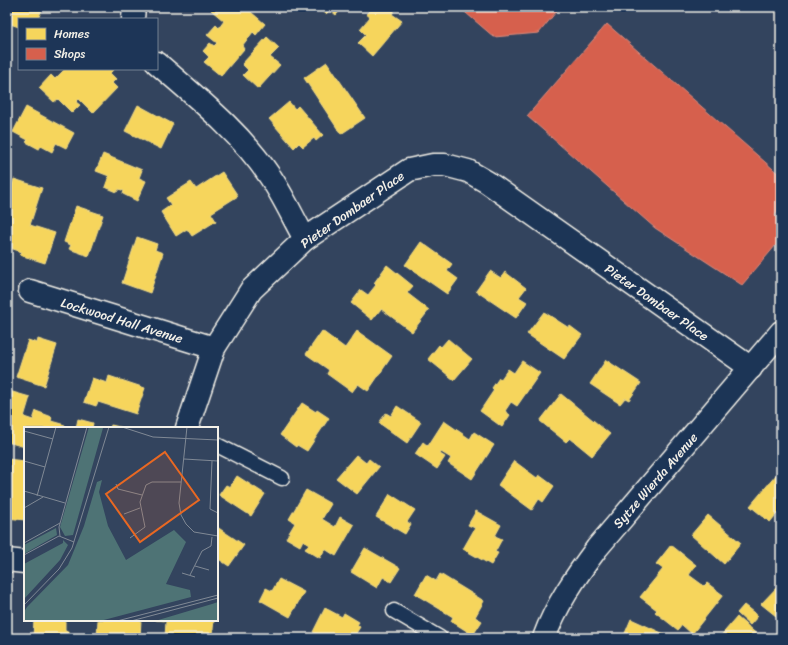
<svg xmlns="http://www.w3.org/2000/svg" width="788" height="645" font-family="Sriracha,sans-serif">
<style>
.homes{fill:#f6d55c;stroke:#f5dd86}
.shops{fill:#d6604d;stroke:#df8c7c}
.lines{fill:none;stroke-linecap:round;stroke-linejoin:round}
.lane-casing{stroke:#f4f1e8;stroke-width:17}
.street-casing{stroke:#f4f1e8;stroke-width:25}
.lane{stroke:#1d3557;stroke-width:14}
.street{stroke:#1d3557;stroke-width:22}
.labels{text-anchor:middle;stroke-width:4;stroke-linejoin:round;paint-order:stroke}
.street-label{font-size:13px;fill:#f4f1e8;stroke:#1d3557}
.inset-road{fill:none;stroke:#808995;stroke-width:1}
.view{fill:#e96822;fill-opacity:0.15;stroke:#e96822;stroke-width:2}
.inset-edge{fill:none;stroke:#f4f1e8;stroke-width:2}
</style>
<rect width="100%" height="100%" fill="#33445e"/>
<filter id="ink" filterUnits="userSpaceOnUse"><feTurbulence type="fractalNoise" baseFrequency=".025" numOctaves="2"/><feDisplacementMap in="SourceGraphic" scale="8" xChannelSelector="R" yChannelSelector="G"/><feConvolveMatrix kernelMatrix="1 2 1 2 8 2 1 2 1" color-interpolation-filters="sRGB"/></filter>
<g filter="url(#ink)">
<g class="homes">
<polygon points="7,7 43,7 38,19 19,19 19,27 7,23"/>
<polygon points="214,7 245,7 265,24 256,35 253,32 242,46 244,49 221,76 204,62 209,57 203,51 210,43 214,46 217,43 207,35 216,25 219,28 224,21 211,10"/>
<polygon points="318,7 343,7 336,15 330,10 326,14"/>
<polygon points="373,7 397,7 392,14 402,21 372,56 358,43 366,35 360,29 370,17 366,14"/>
<polygon points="267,37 279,48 270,57 280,65 258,89 243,75 248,70 242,64"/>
<polygon points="327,62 365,118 341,134 304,78"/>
<polygon points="65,69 114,69 110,73 116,79 112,83 117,88 93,113 79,99 76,102 80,105 72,113 58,99 54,102 39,88 51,75 55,79"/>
<polygon points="289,102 295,109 298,106 323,135 316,141 314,138 303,147 299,143 294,148 269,119"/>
<polygon points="138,105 173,124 161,149 125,131"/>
<polygon points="26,107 74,133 66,148 56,143 52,152 41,146 39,149 26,142 28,140 13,132"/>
<polygon points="103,154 142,170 139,178 146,181 137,201 123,194 124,191 119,189 117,192 105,187 109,176 96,171"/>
<polygon points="222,172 238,196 211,213 216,221 192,236 187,229 176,236 161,212 171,205 166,198 191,182 196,189"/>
<polygon points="14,179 42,188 30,225 55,233 45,263 20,255 22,252 7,247 7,203"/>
<polygon points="76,206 103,215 89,256 69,249 71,245 64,242"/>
<polygon points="137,237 157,244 155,250 163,253 150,293 122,283"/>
<polygon points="421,242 452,264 447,271 458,279 447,294 405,265"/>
<polygon points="387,265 413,286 407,293 429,310 412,332 381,309 372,320 351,303 361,290 368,295 376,285 374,283"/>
<polygon points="490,271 501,278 505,272 526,288 519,297 527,302 516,318 476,291"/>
<polygon points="544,312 569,328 570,326 582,335 564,359 527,334"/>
<polygon points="322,331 345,348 357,331 392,356 368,391 358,384 352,392 327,374 329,370 306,354"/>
<polygon points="38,339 57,345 44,386 16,377 28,340 37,343"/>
<polygon points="448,339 472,359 454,380 428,359 439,345 441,347"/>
<polygon points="606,360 641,383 629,400 625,398 620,404 590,384"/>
<polygon points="522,361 540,373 517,406 511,402 505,411 510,415 502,427 480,411 494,390 492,388 499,378 501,379 508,369 514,373"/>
<polygon points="109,376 145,388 136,414 98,402 96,406 84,402 92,378 107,383"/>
<polygon points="9,391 30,397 24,417 33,420 36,411 52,417 51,421 65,425 64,428 25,428 25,447 7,442 7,398"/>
<polygon points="561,394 610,434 592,456 570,438 566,442 540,421"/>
<polygon points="302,403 316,412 317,410 329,418 307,451 297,445 296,447 280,435"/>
<polygon points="397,406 421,422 407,443 379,423 386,413 391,416"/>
<polygon points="78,419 93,423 92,428 76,428"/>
<polygon points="444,421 470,439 474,432 494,445 472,479 448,463 451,458 441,452 440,454 445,457 437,469 415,454 423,442 428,446"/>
<polygon points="111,425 124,428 110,428"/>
<polygon points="356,455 366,463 369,459 379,467 357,494 336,478"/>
<polygon points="7,459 25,461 25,520 7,518"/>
<polygon points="514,461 537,478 539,475 554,486 543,502 539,499 532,510 498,485"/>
<polygon points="777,474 781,478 781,509 770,522 750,506"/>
<polygon points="237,476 265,494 251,516 219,495 226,485 230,487"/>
<polygon points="306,490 331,504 322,519 335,527 340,517 354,525 336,556 325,549 320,558 305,549 309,544 303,540 300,546 286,538 295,523 289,519"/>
<polygon points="390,494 415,510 407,522 411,524 405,534 376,517"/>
<polygon points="476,511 501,525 495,536 502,539 495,552 498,553 491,565 463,549 475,528 468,525"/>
<polygon points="708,515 741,543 724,564 691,535"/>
<polygon points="217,527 244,545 229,566 217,558"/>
<polygon points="671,545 696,565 689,575 704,586 707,583 723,595 692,634 682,625 678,630 655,612 657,610 640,597 663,569 656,564"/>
<polygon points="365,548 400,568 391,582 383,577 377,588 351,572"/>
<polygon points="440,574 484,601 475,617 482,621 473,635 451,621 453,617 415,594 426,575 436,581"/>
<polygon points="279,579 304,592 290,617 260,600 266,588 272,591"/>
<polygon points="781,583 781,620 761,604"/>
<polygon points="744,605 758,616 750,625 737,613"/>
<polygon points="325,608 342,617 344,613 359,622 357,625 360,627 353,638 323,638 313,632"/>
<polygon points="737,617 760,637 759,638 719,638"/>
<polygon points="631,619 664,634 662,638 623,638"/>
<polygon points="34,620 65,620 65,631 68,631 68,638 33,638"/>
<polygon points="98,620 141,620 140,638 97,638"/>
<polygon points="156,620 214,620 212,638 165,638 166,621"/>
</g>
<g class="shops">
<polygon points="459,7 560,7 539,33 494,37"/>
<polygon points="607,24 781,176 781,202 775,216 781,221 781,239 742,285 655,228 527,116"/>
</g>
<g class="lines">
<g class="lane-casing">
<g id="lane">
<polyline points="217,445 282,478"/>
<polyline points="394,611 440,638"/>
</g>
</g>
<g class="street-casing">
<g id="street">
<polyline points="133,19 134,7"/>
<path d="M157,63C197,98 239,131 269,175C283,195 293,218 305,239"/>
<polyline points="30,291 214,348"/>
<polyline points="187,428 214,348 251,290 305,239 409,170 433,165 445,165 468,171 487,182 751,368"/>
<polyline points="7,560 25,562"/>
<path d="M544,638C556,605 576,576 597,548L781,332"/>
</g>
</g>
<use href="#lane" class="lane"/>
<use href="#street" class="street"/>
</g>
</g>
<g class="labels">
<g class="street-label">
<text transform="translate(352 209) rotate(-35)" y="5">Pieter Dombaer Place</text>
<text transform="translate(657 302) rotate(35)" y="5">Pieter Dombaer Place</text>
<text transform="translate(122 320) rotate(17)" y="5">Lockwood Hall Avenue</text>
<text transform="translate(655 480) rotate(-49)" y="5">Sytze Wierda Avenue</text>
</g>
</g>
<g transform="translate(24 427)">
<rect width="194" height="194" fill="#33445e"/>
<path d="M65,0L79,1L49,108L41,109L36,100ZM78,53L75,65L84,99L102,133L150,103L162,115L142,157L166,163L167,170L76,194H0V185L3,180L44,138L60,99L73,55ZM32,101L33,108L0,127V118ZM39,113L44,118L36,133L0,172V137L39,116ZM194,175V194H131L188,177Z" fill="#4e7375"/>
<path class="inset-road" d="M98,0L129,10L194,13M163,0L155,76L157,88L162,97L170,105L194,109M0,4L29,12M160,32L194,34M0,34L21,40M188,34L186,82L194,86M92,57L94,62L118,68M0,64L41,76M13,69L32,0M0,81L19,70M100,87L116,81M36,109L35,100L63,0M106,111L121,100L116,75L122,58L128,55H157M0,116L36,96M0,128L35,109L50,115M171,139L185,143M158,146L171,150M166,148L178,124L187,119L188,110M0,178L35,142L48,121L85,0M93,194L194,168M107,194L194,171"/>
<path class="view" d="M141,25L175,73L116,115L82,67Z"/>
<rect width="194" height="194" class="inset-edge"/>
</g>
<rect width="788" height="645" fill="none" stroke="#1d3557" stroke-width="24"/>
<rect x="12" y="12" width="764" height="621" fill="none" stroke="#f4f1e8" stroke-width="1.5" filter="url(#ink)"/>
<rect x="18" y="18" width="140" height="52" fill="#1d3557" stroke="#738091"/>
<rect x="26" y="28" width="20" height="12" fill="#f6d55c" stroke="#738091"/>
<text x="54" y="38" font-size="12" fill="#f4f1e8">Homes</text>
<rect x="26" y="48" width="20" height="12" fill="#d6604d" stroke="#738091"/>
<text x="54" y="58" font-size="12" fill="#f4f1e8">Shops</text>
</svg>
